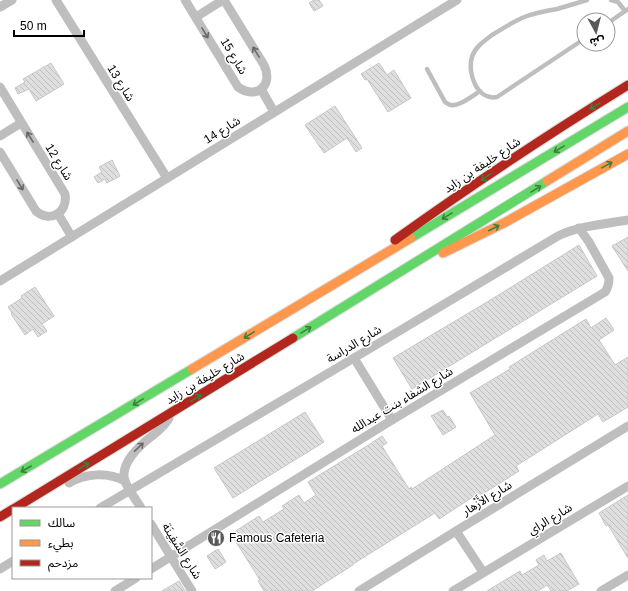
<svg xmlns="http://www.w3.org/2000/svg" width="628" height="591" font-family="Arial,'Noto Sans Arabic',sans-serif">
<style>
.building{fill:url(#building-back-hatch);stroke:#c7c7c7}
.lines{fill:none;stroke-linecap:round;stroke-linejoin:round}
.fast-casing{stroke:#dbdbdb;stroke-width:11}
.slow-casing{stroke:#dbdbdb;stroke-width:11}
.jam-casing{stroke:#dbdbdb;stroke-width:11}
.lane{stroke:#bebebe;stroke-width:4.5}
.street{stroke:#bebebe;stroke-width:9}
.fast{stroke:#63d668;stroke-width:9}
.slow{stroke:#ff974d;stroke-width:9}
.jam{stroke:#b3261e;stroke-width:9}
.oneway{stroke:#686868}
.oneway2{stroke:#3b803e}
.labels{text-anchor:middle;stroke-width:3;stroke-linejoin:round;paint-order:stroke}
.street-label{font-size:12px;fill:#000;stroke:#fff}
.poi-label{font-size:12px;fill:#000;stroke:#fff;text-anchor:start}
</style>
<defs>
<pattern id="building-back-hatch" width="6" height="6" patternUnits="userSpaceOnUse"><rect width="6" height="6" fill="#dfdfdf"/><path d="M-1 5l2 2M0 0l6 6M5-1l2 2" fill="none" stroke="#bebebe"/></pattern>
</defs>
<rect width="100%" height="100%" fill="#fff"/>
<g class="building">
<polygon points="314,0 319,0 323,6 314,11 309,3"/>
<polygon points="51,63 64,84 36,101 29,89 18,94 15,88 25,82 23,79"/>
<polygon points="379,63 387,75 394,70 411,98 388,112 367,79 365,80 361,74"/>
<polygon points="335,106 362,148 356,152 347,138 324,153 305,125"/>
<polygon points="112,160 120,176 107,183 105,179 98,183 94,177 102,172 99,167"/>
<polygon points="628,237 628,271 612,246"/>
<polygon points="579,245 597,276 412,389 393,358 492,299"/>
<polygon points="35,287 54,316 42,324 47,331 38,337 33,329 25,335 11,314 12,313 8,307 22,298 21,296"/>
<polygon points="606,318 614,330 599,340 615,365 628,357 628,407 603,422 598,414 516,466 519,471 481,495 479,493 439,519 435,513 353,564 353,565 312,591 264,591 258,581 260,580 231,534 259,516 263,522 284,509 282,506 299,495 304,503 316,495 308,482 370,444 382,436 387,443 382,446 409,489 411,487 412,489 495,435 470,393 510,369 509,367 586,319 591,328"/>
<polygon points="443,410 447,417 449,416 456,427 443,435 431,416"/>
<polygon points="305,412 324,442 233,498 214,468"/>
<polygon points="628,495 628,558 608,525 606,526 599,513"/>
<polygon points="218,549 226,562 215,569 207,556"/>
<polygon points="561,553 579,584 567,591 551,591 547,585 538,591 487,591 520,571 522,575 539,565 536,560 544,555 547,561"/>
<polygon points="179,581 185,591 162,591"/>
</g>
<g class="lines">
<g class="fast-casing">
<g id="fast">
<polyline points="411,238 628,107"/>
<polyline points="293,338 547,181"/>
<polyline points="0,484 192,369"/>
</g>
</g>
<g class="slow-casing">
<g id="slow">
<polyline points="547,181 628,131"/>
<polyline points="443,253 504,223 628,154"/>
<polyline points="192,369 411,238"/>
</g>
</g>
<g class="jam-casing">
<g id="jam">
<path d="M395,240C471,185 549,134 628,85"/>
<polyline points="15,508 293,338"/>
<polyline points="0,517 13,509"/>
</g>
</g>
<g class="lane">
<polyline points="611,0 618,2 625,11"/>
<polyline points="608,23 628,9"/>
<path d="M584,39L497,97C477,101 467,73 472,57C475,47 484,41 492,35C502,29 511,23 522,18C533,13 545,11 557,9C567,6 577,3 587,0"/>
<path d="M427,69L445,102C448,104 450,106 454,105C461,105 474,95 480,91"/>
</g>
<g class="street">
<polyline points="56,0 167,178"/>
<path d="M185,0L238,87C256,100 274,86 264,65L224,0"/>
<polyline points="0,7 12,0"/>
<polyline points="196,17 223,0"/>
<path d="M0,87L65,194C68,213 50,223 36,211L0,152"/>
<polyline points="261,89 274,112"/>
<polyline points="0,136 21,123"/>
<polyline points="58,214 72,237"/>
<polyline points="0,281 457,0"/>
<polyline points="354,358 392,420"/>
<path d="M69,483C86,473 108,472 125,481"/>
<path d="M100,508L354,358L558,236C579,226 604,224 628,220"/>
<path d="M141,508C137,501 127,488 125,481C119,464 140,445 152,436C159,430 165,426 169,418"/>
<polyline points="151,524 192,591"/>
<polyline points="456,531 483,572"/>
<polyline points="0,569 13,561"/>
<path d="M151,569L392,420L605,292C608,288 609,284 609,278L589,242L579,228"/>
<polyline points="115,591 136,578"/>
<polyline points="359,591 456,531 628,426"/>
<polyline points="453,591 628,486"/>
<polyline points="601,591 628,575"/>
</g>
<use href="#fast" class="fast"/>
<use href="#slow" class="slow"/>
<use href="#jam" class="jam"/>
</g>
<defs><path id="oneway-shaft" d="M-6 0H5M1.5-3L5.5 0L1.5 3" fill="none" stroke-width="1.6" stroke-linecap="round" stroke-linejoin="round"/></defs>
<g class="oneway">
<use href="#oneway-shaft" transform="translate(205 33) rotate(59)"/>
<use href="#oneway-shaft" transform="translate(256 52) rotate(-122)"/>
<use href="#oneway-shaft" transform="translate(30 137) rotate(-122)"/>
<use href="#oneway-shaft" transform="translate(20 185) rotate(59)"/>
<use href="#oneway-shaft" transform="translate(139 447) rotate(-44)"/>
</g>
<g class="oneway2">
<use href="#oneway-shaft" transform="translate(595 106) rotate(148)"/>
<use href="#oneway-shaft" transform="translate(559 149) rotate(149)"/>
<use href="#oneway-shaft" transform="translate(607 165) rotate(-29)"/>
<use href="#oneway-shaft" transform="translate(486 177) rotate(146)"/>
<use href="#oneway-shaft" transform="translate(536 189) rotate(-32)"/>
<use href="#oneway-shaft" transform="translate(447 216) rotate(149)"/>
<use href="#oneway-shaft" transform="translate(494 228) rotate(-27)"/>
<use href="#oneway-shaft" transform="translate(306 330) rotate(-31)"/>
<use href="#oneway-shaft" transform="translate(249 335) rotate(149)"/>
<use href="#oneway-shaft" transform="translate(196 398) rotate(-31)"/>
<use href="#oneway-shaft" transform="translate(138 402) rotate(149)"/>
<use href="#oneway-shaft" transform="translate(84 466) rotate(-31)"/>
<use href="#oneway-shaft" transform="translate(26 469) rotate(150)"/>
</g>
<defs>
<g id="restaurant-disc" transform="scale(0.9)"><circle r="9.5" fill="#595959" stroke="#fff"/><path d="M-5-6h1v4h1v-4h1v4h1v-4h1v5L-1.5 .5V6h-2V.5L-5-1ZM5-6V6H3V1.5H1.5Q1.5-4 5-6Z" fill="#fff"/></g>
</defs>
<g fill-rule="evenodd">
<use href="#restaurant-disc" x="216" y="538"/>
</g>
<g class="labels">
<g class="street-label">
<text transform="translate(234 56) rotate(59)" y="4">شارع 15</text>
<text transform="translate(121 83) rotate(58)" y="4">شارع 13</text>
<text transform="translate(222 130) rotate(-32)" y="4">شارع 14</text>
<text transform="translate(59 162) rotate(58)" y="4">شارع 12</text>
<text transform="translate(482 165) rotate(-34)" y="4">شارع خليفة بن زايد</text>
<text transform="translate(354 344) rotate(-31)" y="4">شارع الدراسة</text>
<text transform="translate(205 378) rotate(-31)" y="4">شارع خليفة بن زايد</text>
<text transform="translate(402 400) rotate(-31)" y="4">شارع الشفاء بنت عبدالله</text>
<text transform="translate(487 498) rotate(-31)" y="4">شارع الأَزْهار</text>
<text transform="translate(550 519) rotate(-31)" y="4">شارع الراي</text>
<text transform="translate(182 551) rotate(58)" y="4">شارع السَّفِينَة</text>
</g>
<g class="poi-label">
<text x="229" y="542">Famous Cafeteria</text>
</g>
</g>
<rect x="12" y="507" width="140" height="72" fill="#ffffff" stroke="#999999"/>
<rect x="20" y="520" width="20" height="6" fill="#63d668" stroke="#999999"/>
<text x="48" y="527" font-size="12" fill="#000000">سالك</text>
<rect x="20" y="540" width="20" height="6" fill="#ff974d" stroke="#999999"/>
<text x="48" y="547" font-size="12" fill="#000000">بطيء</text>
<rect x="20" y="560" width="20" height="6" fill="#b3261e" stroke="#999999"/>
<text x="48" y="567" font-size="12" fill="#000000">مزدحم</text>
<g transform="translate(596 32) rotate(173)"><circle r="19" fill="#ffffff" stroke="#999999"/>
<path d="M0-3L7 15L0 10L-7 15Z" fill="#595959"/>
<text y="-6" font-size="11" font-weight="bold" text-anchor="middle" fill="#000000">ش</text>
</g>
<path d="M14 30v6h70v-6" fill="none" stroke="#000000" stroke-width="2"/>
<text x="20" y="30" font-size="12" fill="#000000" stroke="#ffffff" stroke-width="3" paint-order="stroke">50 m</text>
</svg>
